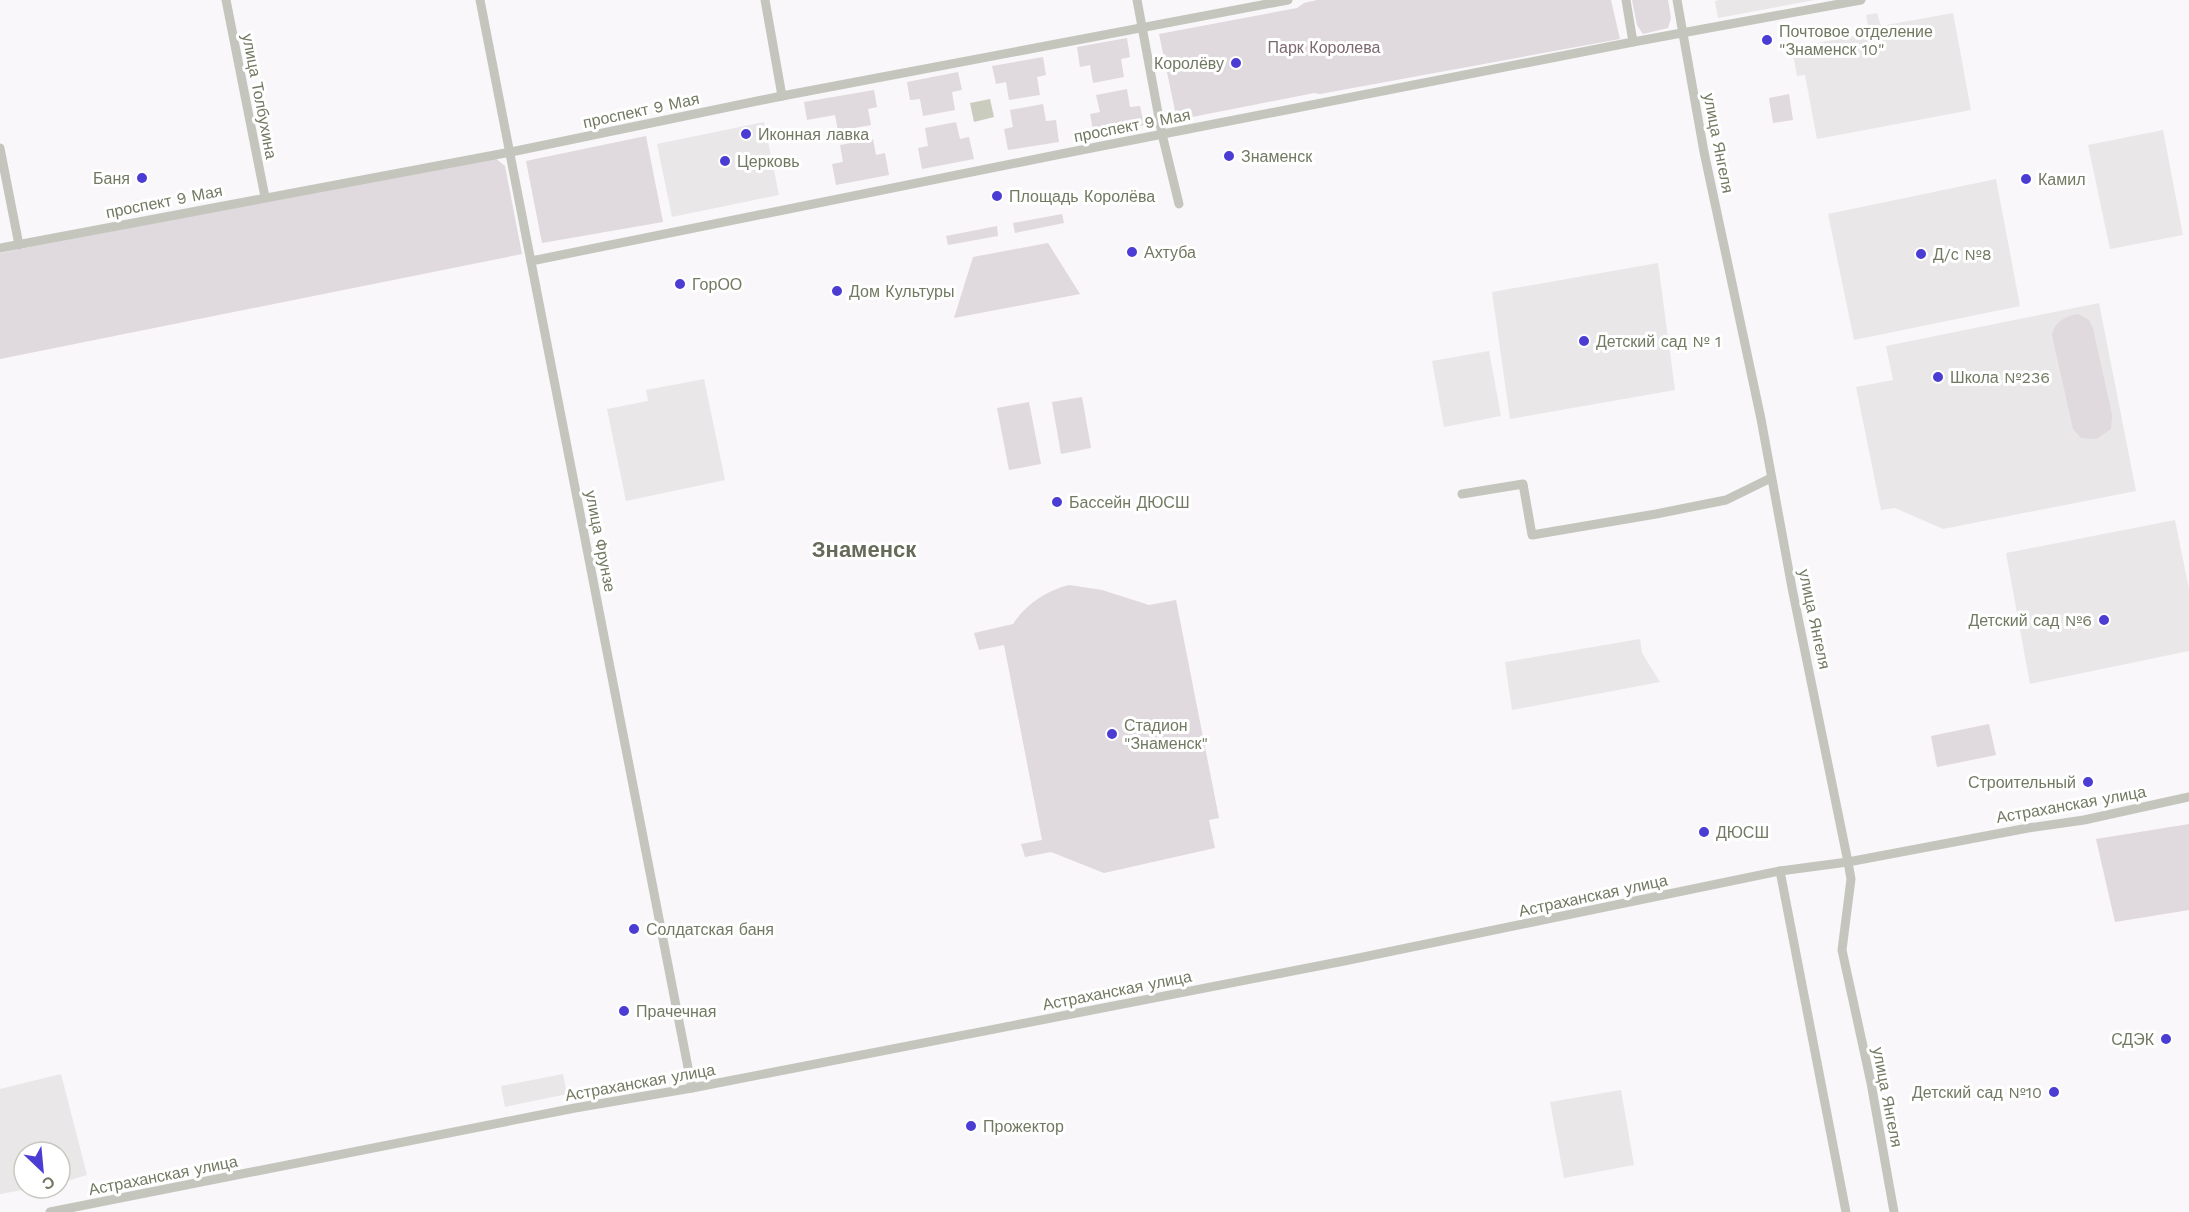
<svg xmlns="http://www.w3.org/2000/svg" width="2189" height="1212" font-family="'Work Sans',sans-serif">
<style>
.built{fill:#e9e7e7}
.green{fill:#e0d9dd}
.water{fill:#caccbe}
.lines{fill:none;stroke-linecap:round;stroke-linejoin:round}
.minor{stroke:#c4c6be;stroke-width:9}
.poi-dot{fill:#4b3dd4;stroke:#fff;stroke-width:2}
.labels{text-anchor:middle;stroke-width:6;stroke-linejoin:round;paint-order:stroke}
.poi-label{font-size:16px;fill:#727962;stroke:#fff;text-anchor:start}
.park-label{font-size:16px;fill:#7d6970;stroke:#fff}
.street-label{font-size:16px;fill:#727962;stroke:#fff}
.district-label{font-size:22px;font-weight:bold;fill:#656b58;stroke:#fff}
</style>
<rect width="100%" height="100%" fill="#f9f7f9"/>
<g class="built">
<polygon points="1720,0 1815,0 1718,18 1715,1"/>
<polygon points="1877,13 1881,26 1953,13 1971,110 1817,139 1805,75 1797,76 1792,48 1869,33 1866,15"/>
<polygon points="764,122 779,195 672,217 657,144"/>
<polygon points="2163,130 2183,235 2110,249 2088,145"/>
<polygon points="1996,179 2020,306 1854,340 1828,214"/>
<polygon points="1658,263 1675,390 1510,419 1492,292"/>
<polygon points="2099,303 2136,491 1943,529 1895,508 1881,510 1856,387 1893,380 1886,346"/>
<polygon points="1489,351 1501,416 1444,427 1432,361"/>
<polygon points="704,379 725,480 626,501 607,409 648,401 646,390"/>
<polygon points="2175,520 2189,589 2189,651 2030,684 2006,553"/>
<polygon points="1640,639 1642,653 1660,682 1512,710 1505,662"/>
<polygon points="61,1074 87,1175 60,1183 60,1152 24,1152 24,1188 34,1188 0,1194 0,1089"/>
<polygon points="563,1074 567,1094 505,1107 501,1086"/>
<polygon points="1621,1090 1634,1165 1564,1178 1550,1102"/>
</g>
<g class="green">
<polygon points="1317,0 1611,0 1620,39 1320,94 1314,93 1177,120 1159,34 1297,8 1304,3"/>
<polygon points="1632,0 1668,0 1671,18 1668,28 1643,34 1637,25"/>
<polygon points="1127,38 1130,57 1121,59 1124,77 1093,83 1090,65 1080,67 1077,47"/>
<polygon points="1043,57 1046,75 1037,77 1040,95 1009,100 1006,82 996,84 992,66"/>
<polygon points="958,72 962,90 952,92 955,110 923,116 920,99 910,100 907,82"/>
<polygon points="1127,89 1130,107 1140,106 1144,125 1094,135 1090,114 1100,112 1096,95"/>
<polygon points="874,90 877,107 868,109 871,125 838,131 835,115 807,120 804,102"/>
<polygon points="1789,94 1793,120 1773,123 1769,98"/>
<polygon points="1043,104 1046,121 1056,120 1059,142 1008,150 1004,129 1013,127 1010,110"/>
<polygon points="956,122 960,139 969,137 974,159 922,169 918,148 928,146 925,128"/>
<polygon points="646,136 663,222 542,243 526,161"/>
<polygon points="873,139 876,155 885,153 889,175 836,185 832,164 843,162 840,145"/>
<polygon points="494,157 505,166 522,254 0,359 0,253"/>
<polygon points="1062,214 1064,223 1015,233 1013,223"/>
<polygon points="997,226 998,236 948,245 946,236"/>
<polygon points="1048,243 1080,294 954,318 973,257"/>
<path d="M2078,314L2089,320L2093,329L2112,415L2111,429L2096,439L2081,438L2073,429L2052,335C2054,322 2066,316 2078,314Z"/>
<polygon points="1082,397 1091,448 1061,454 1052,402"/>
<polygon points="1029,402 1041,464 1009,470 997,408"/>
<path d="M1069,585L1102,590L1149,605L1176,600L1219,818L1209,820L1215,848L1104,873L1051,852L1025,857L1021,844L1042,840L1004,645L979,650L974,633L1013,624C1026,604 1046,591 1069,585Z"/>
<polygon points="1989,724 1996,755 1937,767 1931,736"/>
<polygon points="2189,824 2189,910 2115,922 2096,839"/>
</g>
<polygon class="water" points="990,99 994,117 974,122 970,103"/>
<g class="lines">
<g class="minor">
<polyline points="226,0 265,197"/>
<polyline points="480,0 692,1088"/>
<polyline points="765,0 782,96"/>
<polyline points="1137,0 1162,134 1179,204"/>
<polyline points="1626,0 1633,42 1861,0"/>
<polyline points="1677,0 1704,152 1761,419 1792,588 1848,862 1851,879 1842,950 1871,1083 1894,1212"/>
<polyline points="0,148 19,245"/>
<polyline points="0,248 511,152 782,96 1288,0"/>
<polyline points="531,261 1061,154 1633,42"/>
<polyline points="1462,494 1523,484 1532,535 1656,514 1726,500 1771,478"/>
<polyline points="1780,871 1846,1212"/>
<polyline points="50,1212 575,1108 692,1088 1349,960 1780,871 1848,862 2028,828 2084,820 2189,797"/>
</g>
</g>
<g class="poi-dot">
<circle cx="1767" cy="40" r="6"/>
<circle cx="1236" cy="63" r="6"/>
<circle cx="746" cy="134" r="6"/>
<circle cx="1229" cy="156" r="6"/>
<circle cx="725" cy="161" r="6"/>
<circle cx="142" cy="178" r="6"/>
<circle cx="2026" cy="179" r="6"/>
<circle cx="997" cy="196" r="6"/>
<circle cx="1132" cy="252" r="6"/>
<circle cx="1921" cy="254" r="6"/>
<circle cx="680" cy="284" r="6"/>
<circle cx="837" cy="291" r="6"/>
<circle cx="1584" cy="341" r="6"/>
<circle cx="1938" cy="377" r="6"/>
<circle cx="1057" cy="502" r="6"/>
<circle cx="2104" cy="620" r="6"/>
<circle cx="1112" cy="734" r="6"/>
<circle cx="2088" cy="782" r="6"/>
<circle cx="1704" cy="832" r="6"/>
<circle cx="634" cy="929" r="6"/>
<circle cx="624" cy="1011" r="6"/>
<circle cx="2166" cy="1039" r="6"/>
<circle cx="2054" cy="1092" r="6"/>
<circle cx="971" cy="1126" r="6"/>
</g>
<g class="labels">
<g class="poi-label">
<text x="1779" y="37">Почтовое отделение<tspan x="1779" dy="18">"Знаменск 10"</tspan></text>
<text x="1224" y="69" text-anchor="end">Королёву</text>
<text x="758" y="140">Иконная лавка</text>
<text x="1241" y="162">Знаменск</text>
<text x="737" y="167">Церковь</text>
<text x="130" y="184" text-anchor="end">Баня</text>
<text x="2038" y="185">Камил</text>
<text x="1009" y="202">Площадь Королёва</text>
<text x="1144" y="258">Ахтуба</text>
<text x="1933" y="260">Д/с №8</text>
<text x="692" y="290">ГорОО</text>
<text x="849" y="297">Дом Культуры</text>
<text x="1596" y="347">Детский сад № 1</text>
<text x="1950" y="383">Школа №236</text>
<text x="1069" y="508">Бассейн ДЮСШ</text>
<text x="2092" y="626" text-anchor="end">Детский сад №6</text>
<text x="1124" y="731">Стадион<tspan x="1124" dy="18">"Знаменск"</tspan></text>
<text x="2076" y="788" text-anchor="end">Строительный</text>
<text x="1716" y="838">ДЮСШ</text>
<text x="646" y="935">Солдатская баня</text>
<text x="636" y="1017">Прачечная</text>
<text x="2154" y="1045" text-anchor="end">СДЭК</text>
<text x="2042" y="1098" text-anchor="end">Детский сад №10</text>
<text x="983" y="1132">Прожектор</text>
</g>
<g class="park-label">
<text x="1324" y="53">Парк Королева</text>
</g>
<g class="street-label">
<text transform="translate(260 96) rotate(79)" y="6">улица Толбухина</text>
<text transform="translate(641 110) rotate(-12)" y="6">проспект 9 Мая</text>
<text transform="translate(1132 125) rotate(-11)" y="6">проспект 9 Мая</text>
<text transform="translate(1719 143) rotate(79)" y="6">улица Янгеля</text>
<text transform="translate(164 201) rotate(-11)" y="6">проспект 9 Мая</text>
<text transform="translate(601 541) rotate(79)" y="6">улица Фрунзе</text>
<text transform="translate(1815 619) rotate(78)" y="6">улица Янгеля</text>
<text transform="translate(2071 804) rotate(-10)" y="6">Астраханская улица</text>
<text transform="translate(1593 895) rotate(-12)" y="6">Астраханская улица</text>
<text transform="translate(1117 990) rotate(-11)" y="6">Астраханская улица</text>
<text transform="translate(640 1082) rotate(-10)" y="6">Астраханская улица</text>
<text transform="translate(1888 1097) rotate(79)" y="6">улица Янгеля</text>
<text transform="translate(163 1175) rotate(-11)" y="6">Астраханская улица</text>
</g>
<g class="district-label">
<text x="864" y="557">Знаменск</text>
</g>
</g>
<g transform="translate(42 1170) rotate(154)"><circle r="28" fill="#ffffff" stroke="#c7c9c0" stroke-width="1.5"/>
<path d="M0-4.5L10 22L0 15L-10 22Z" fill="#4b3dd4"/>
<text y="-9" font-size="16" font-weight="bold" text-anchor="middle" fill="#727962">С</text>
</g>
</svg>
